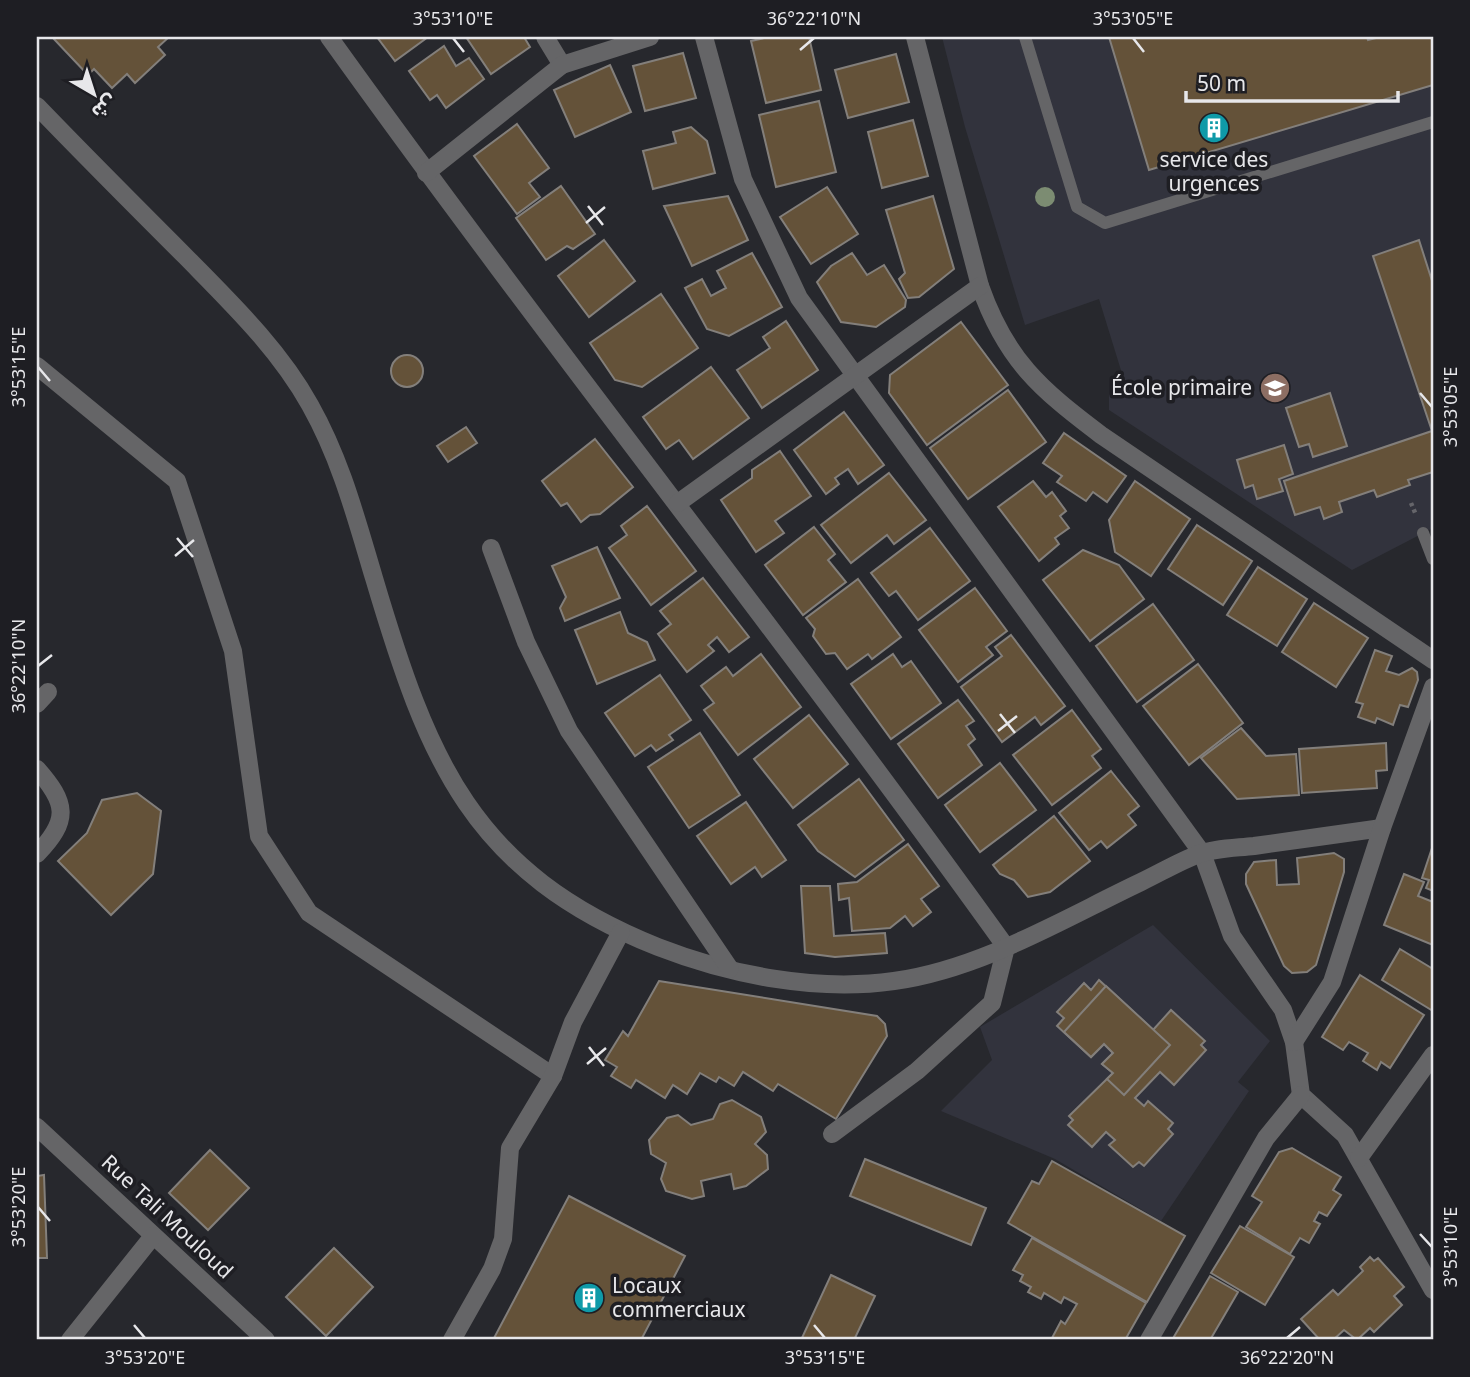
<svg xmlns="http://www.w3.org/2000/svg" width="1470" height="1377" font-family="'Noto Sans','Noto Sans Arabic',sans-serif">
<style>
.built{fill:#32333d}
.building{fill:#645239;stroke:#837f7b;stroke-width:2}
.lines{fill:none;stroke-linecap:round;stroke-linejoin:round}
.path{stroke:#65656a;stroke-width:4.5;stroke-dasharray:3.5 3.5;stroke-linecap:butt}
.lane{stroke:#656567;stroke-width:12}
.street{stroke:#656567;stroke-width:18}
.tree{fill:#7c8c72}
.ticks{fill:none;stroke:#e7e7ea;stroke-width:2.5}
.labels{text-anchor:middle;stroke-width:7;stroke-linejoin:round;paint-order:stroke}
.poi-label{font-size:21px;fill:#e7e7ea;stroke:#1e1e23}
.street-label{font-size:21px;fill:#e7e7ea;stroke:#1e1e23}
.neatline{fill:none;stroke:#e7e7ea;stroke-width:2.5}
.ticks-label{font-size:18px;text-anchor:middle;fill:#e7e7ea}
</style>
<rect width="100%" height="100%" fill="#27282d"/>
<g class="built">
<polygon points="942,37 1433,37 1433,528 1352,570 1109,410 1109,395 1124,380 1099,299 1025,325 965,127"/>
<polygon points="1153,925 1270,1041 1238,1082 1249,1091 1161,1221 1055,1159 941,1111 992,1060 980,1027"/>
</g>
<g class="building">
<polygon points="52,37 169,37 158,47 165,55 135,83 127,74 112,88 94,69 88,75"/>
<polygon points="377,37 428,37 395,61"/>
<polygon points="466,37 524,37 530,47 491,74"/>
<polygon points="769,37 809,37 821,90 766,103 751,41"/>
<polygon points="1109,37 1367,37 1368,40 1380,37 1433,37 1433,85 1149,170"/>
<polygon points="444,46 456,66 469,58 484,79 446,108 437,95 430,100 409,71"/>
<polygon points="683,53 696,98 645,111 633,66"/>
<polygon points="896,54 909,102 848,118 835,70"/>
<polygon points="610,65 631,112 575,137 554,90"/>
<polygon points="819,101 836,172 776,187 759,115"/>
<polygon points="913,120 928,176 882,188 868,132"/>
<polygon points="517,124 549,168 529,183 540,197 517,214 474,156"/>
<polygon points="691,127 707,141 715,173 653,189 643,151 676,143 673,132"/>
<polygon points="561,186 595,234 573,249 567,246 546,260 516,218"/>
<polygon points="827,187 858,234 811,264 780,217"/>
<polygon points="728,196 748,240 692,266 664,206"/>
<polygon points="933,196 954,269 919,297 908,298 899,279 905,273 886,210"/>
<polygon points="604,240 635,281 589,317 558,276"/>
<polygon points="1419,240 1433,284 1433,434 1373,256"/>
<polygon points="752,253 782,307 729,336 707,329 685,288 702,279 711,296 726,288 717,271"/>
<polygon points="852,253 867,275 884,265 906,300 905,307 876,327 841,322 817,282 831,266"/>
<polygon points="661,294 698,348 642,387 615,380 590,343"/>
<polygon points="786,321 818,370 762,408 737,370 770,348 763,337"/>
<polygon points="961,322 1008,385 927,445 889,393 890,375"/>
<circle cx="407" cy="371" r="16"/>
<polygon points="711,367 749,418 693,459 679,440 666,449 643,417"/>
<polygon points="1008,390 1046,442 968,499 930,448"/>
<polygon points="1330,393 1347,446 1313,457 1309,444 1299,447 1286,408"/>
<polygon points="844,412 884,465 858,484 848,469 835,478 839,484 826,494 794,450"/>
<polygon points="466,427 477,443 448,462 437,446"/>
<polygon points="1432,431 1433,472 1408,480 1410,485 1377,497 1374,490 1339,502 1342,512 1324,519 1320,507 1295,515 1284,481"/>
<polygon points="1064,433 1126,476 1107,502 1093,492 1086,501 1057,482 1062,476 1043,463"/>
<polygon points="595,439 633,487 600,514 590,515 581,522 567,503 561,506 542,481"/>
<polygon points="1284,445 1293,474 1279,479 1283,491 1257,499 1253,485 1245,488 1237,460"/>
<polygon points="780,451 811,496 775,521 784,533 756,552 721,500 752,478 752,470"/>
<polygon points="889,473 926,520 894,544 887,535 851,563 821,525"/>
<polygon points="1033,481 1046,497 1052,492 1066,511 1060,516 1069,528 1055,538 1059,544 1039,561 998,507"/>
<polygon points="1135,481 1190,519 1151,576 1115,552 1109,520"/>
<polygon points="647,506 696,571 651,605 609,548 627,535 621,526"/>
<polygon points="1197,525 1252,561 1223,605 1168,569"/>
<polygon points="814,527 835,554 828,560 846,582 803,615 765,565"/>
<polygon points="930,528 970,581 918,620 896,591 889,596 871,573"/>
<polygon points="597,547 620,598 565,621 560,608 566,597 552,566"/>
<polygon points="1083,550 1119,565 1144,599 1090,641 1043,580"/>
<polygon points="1258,567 1307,599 1277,646 1227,615"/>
<polygon points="703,578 749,637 729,652 717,637 708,645 714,651 687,672 658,634 671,624 660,611"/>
<polygon points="858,579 901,637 872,659 868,654 847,669 835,653 826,654 813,636 815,629 806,618"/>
<polygon points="975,588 1007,631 986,647 993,655 958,682 919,630"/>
<polygon points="1314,603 1368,638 1336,687 1282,652"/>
<polygon points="1153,604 1194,660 1137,702 1096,646"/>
<polygon points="620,612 628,633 647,642 655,660 597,684 575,630"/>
<polygon points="1011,635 1065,706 1041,725 1035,717 1002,742 961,687 1002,656 995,647"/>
<polygon points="1375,650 1392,656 1386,671 1399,675 1412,668 1417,672 1418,680 1408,707 1400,705 1393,725 1377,718 1375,723 1358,717 1363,704 1356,702"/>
<polygon points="761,654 801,707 738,755 704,710 714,703 701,686 726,667 733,676"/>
<polygon points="893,654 902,667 911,661 941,703 891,739 851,684"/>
<polygon points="1198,664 1243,723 1189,765 1143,706"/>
<polygon points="660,675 691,720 669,735 673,740 656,751 651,745 635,756 605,713"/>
<polygon points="958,700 974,721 966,726 975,739 968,745 982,765 938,798 898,744"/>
<polygon points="1072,710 1101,749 1092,756 1101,768 1052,805 1013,755"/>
<polygon points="809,715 848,764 793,808 754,759"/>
<polygon points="1241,728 1266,756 1296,754 1299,795 1237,799 1201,758"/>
<polygon points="700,733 740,795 689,828 648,767"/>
<polygon points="1386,743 1387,770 1376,771 1377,788 1302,793 1299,749"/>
<polygon points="1000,763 1036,810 980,852 945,805"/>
<polygon points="1111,771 1139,806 1128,815 1136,825 1107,848 1101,841 1089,850 1059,813"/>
<polygon points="859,779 904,840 855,877 818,851 798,825"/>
<polygon points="137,793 161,811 153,874 111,915 58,861 87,833 102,800"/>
<polygon points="746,802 786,860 762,877 755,867 731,884 697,836"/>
<polygon points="1054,816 1090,861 1050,892 1028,897 1014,880 1000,874 993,865"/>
<polygon points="908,844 939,886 921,899 931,912 913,926 905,916 890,928 852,931 849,898 839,900 838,884 857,882"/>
<polygon points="1433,845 1433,891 1426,888 1429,880 1422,878"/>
<polygon points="1334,853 1344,859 1344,872 1316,965 1307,972 1292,973 1284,966 1246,884 1246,874 1254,862 1276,860 1277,885 1299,884 1297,858"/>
<polygon points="1404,874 1424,882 1418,896 1433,902 1433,945 1384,925"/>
<polygon points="801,886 830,886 834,936 885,933 887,953 835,957 805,953"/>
<polygon points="1400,949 1433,969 1433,1011 1382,980"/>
<polygon points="1360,975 1424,1015 1390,1068 1381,1062 1377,1070 1363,1061 1368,1053 1349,1042 1343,1050 1322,1037"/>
<polygon points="1099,980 1153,1030 1171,1010 1205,1041 1201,1045 1206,1050 1174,1085 1160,1072 1135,1098 1144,1106 1148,1101 1173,1123 1168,1129 1173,1134 1144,1166 1139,1162 1133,1167 1109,1145 1115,1140 1106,1132 1092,1147 1068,1125 1073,1120 1069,1116 1113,1073 1102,1064 1113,1053 1104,1044 1091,1057 1057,1026 1064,1018 1057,1012 1084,983 1091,990"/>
<polygon points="659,981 877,1016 885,1024 887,1036 836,1119 778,1084 773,1091 743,1072 734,1086 719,1077 716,1082 700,1073 687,1094 673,1085 665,1098 636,1080 631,1088 611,1076 617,1067 605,1060 623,1031 628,1036"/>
<polygon points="1106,986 1170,1045 1124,1095 1107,1079 1113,1073 1102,1064 1113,1053 1104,1044 1091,1057 1064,1032"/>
<polygon points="732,1100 761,1117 766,1132 755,1144 767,1155 768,1169 746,1186 734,1189 731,1174 701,1181 704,1196 692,1199 666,1191 661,1179 666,1163 651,1154 649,1140 667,1118 678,1115 691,1125 713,1119 720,1104"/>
<polygon points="1292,1148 1341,1177 1333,1190 1341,1195 1327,1216 1319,1212 1314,1221 1320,1224 1309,1243 1300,1238 1290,1254 1246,1227 1262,1202 1252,1196 1279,1152"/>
<polygon points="210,1150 249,1188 208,1230 169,1193"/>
<polygon points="865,1159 986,1208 971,1245 850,1196"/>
<polygon points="1052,1161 1185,1236 1147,1302 1008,1223 1032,1181 1039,1184"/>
<polygon points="44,1175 47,1258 37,1258 37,1176"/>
<polygon points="569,1196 685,1256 641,1340 493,1340"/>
<polygon points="1240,1226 1294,1257 1265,1305 1211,1273"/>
<polygon points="1032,1238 1146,1303 1125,1340 1052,1338 1061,1321 1065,1324 1077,1304 1064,1297 1061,1303 1044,1293 1041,1299 1028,1292 1031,1287 1020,1281 1023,1275 1013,1270"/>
<polygon points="334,1248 373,1287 326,1336 286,1297"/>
<polygon points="1370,1257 1374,1261 1378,1258 1404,1287 1394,1296 1402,1305 1374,1332 1370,1328 1357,1340 1344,1330 1333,1340 1320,1340 1301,1319 1333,1290 1338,1295 1363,1271 1360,1267"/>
<polygon points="831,1275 875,1296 854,1340 801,1340"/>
<polygon points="1210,1276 1238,1292 1210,1340 1172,1340"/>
</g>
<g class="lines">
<polyline class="path" points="1411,503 1416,515"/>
<g class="lane">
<polyline points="1025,37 1077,207 1105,223 1433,122"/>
<polyline points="1423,533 1433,559"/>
</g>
<g class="street">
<path d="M329,37C549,344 785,639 1006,947L992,1003L917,1071L832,1134"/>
<polyline points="545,37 562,65"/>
<polyline points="704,37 743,179 799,298 1202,853 1232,936 1283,1010 1294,1042 1301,1095 1345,1135 1433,1290"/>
<path d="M915,37L980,286C1006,360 1040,389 1101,435L1433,660"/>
<path d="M37,106C86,157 136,207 186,257C231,303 279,349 310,405C341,460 356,518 374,578C428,760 471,872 658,947C730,975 816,992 894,981C981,969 1063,919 1141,882C1160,873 1180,861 1199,854C1216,848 1237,848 1254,846C1297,840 1339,834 1382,828"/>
<polyline points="426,173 562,65 650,37"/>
<polyline points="37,366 177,481 233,651 259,836 309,913 553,1076"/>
<polyline points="678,503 980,286"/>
<polyline points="491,548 526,642 569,731 730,969"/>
<polyline points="37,704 48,692"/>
<path d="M37,769C67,803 70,820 37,854"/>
<polyline points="1294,1042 1332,982 1382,828 1433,687"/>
<polyline points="37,1127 266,1340"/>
<polyline points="1359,1158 1433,1055"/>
<polyline points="70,1340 153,1236"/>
<polyline points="452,1340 492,1269 503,1239 510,1148 553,1076 573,1022 621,932"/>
<polyline points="1149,1340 1266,1138 1301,1095"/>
</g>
</g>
<circle class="tree" cx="1045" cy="197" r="10"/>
<path class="ticks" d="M453,38L464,52M1133,38L1144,52M800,50L814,38M588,206L603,225M586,223L605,207M38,367L50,381M1420,393L1432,407M177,538L193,557M175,556L194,540M38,666L52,655M1000,714L1015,733M998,731L1017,716M589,1047L604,1066M587,1064L606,1048M38,1207L50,1221M1420,1234L1432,1247M134,1325L145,1338M814,1325L825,1338M1287,1338L1300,1327"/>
<defs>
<g id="building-disc" transform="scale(1.575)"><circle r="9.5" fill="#0f9aa8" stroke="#1e1e23"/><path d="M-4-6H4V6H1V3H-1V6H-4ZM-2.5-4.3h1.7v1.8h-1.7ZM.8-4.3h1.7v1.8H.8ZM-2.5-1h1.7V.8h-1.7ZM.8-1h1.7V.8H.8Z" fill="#fff"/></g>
<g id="school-disc" transform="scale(1.575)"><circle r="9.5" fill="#8d6e63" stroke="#1e1e23"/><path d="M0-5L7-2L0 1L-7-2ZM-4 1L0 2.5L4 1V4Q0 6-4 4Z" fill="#fff"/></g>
</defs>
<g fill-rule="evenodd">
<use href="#building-disc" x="1214" y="128"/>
<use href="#school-disc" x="1275" y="388"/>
<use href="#building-disc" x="589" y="1298"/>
</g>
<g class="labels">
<g class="poi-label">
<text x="1214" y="167">service des<tspan x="1214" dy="24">urgences</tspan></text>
<text x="1252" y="395" text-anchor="end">École primaire</text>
<text x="612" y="1293" text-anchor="start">Locaux<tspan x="612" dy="24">commerciaux</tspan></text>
</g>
<g class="street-label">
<text transform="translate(167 1217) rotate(43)" y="7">Rue Tali Mouloud</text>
</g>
</g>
<rect width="1470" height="1377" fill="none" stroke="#1e1e23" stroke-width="77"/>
<g transform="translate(94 94) rotate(141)" stroke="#1e1e23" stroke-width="5" paint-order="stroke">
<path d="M0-5L12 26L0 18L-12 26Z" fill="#e7e7ea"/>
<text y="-10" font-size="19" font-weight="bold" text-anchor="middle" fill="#e7e7ea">ش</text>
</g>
<path d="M1186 91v10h212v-10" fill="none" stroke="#e7e7ea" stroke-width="3.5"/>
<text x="1197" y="91" font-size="21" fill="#e7e7ea" stroke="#1e1e23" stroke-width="5" paint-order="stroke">50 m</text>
<rect x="38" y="38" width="1394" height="1300" class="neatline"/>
<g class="ticks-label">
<text x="453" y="25">3°53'10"E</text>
<text x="814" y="25">36°22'10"N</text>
<text x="1133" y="25">3°53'05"E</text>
<text transform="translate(19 367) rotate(-90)" y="6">3°53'15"E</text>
<text transform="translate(1451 407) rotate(-90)" y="6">3°53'05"E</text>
<text transform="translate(19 666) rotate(-90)" y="6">36°22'10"N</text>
<text transform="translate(19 1207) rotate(-90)" y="6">3°53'20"E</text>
<text transform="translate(1451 1247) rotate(-90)" y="6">3°53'10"E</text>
<text x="145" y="1364">3°53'20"E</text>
<text x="825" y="1364">3°53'15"E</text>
<text x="1287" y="1364">36°22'20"N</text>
</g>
</svg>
